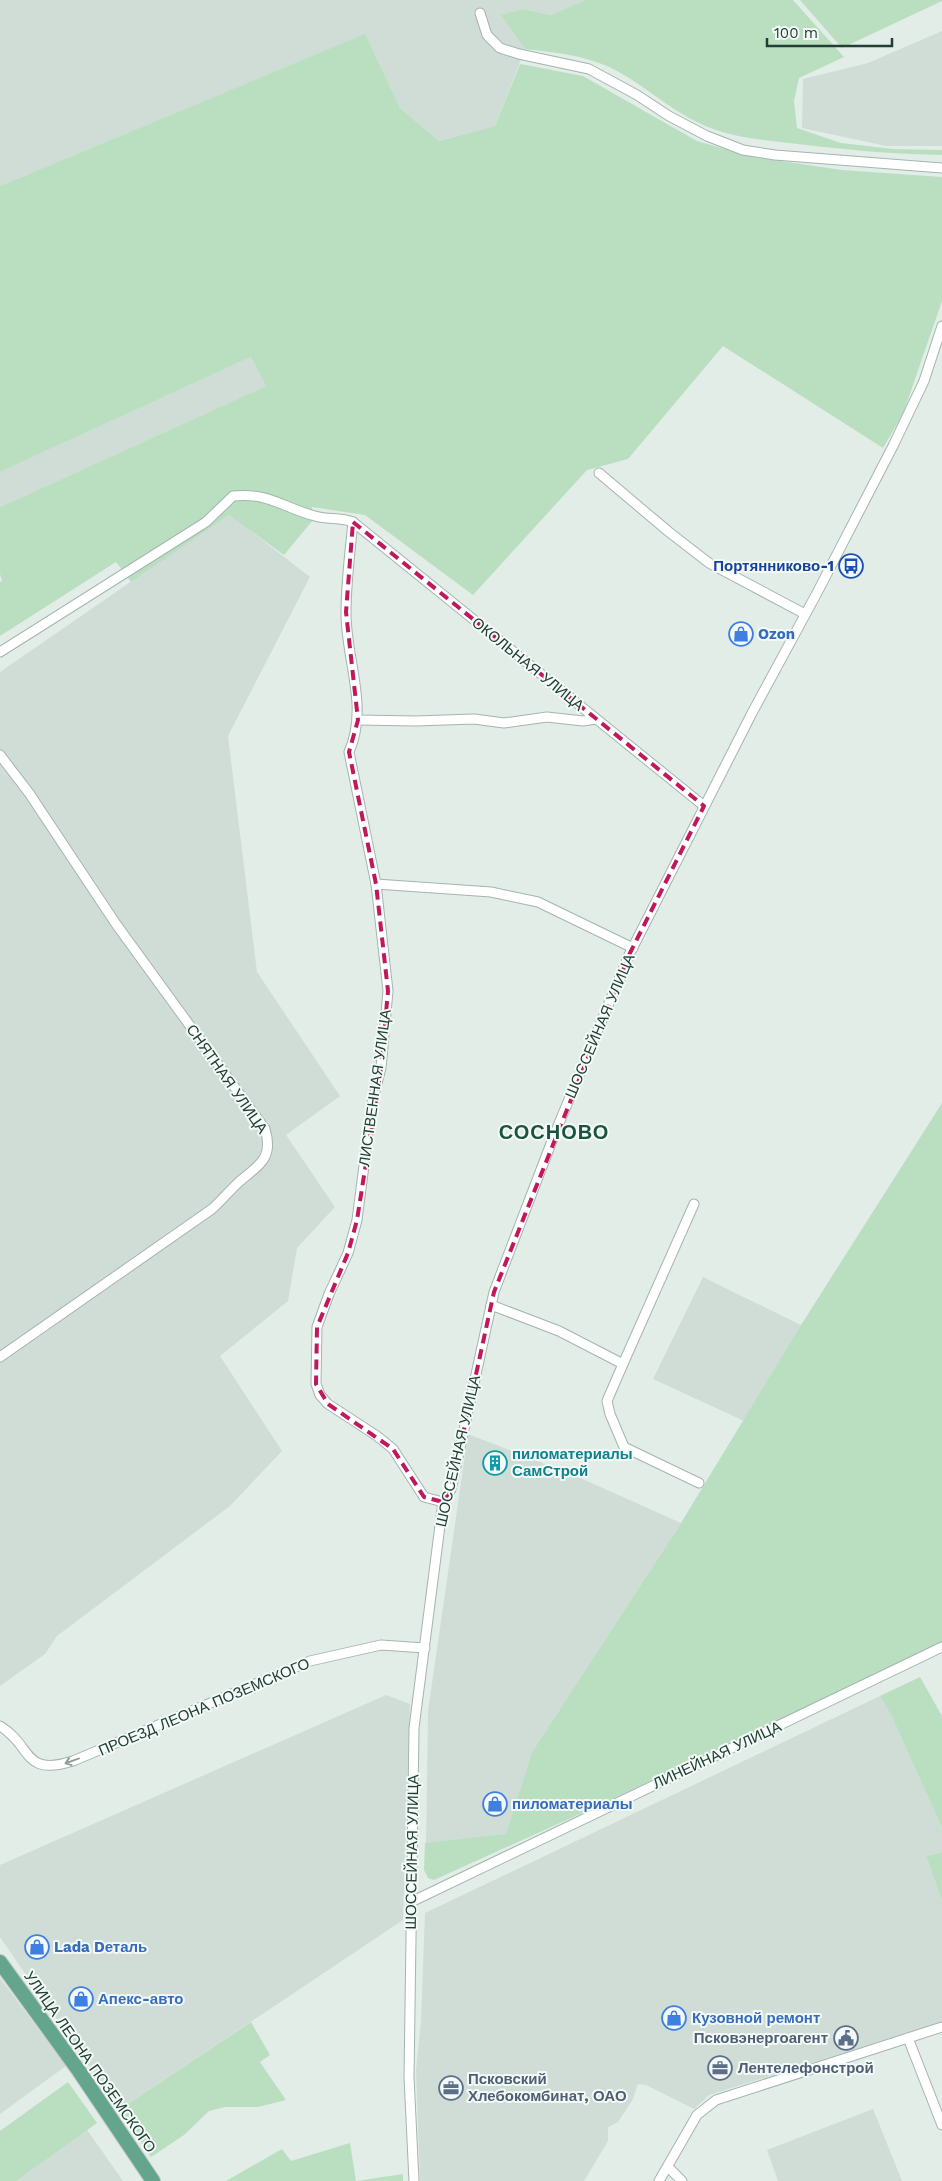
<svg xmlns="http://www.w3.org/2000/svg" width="942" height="2181" font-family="'Work Sans',sans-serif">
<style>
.built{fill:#d0ddd6}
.green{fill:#badfc0}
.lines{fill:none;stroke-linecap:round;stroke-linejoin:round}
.street-casing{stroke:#a4b5ae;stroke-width:11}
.primary-casing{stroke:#c1c9c6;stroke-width:16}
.street{stroke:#fff;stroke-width:9}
.primary{stroke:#64a58d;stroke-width:14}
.oneway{stroke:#909f9a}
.marked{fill:none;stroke:#c2185b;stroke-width:4;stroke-dasharray:10 6;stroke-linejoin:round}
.labels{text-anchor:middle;stroke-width:4;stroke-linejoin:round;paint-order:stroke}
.transit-label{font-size:15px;font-weight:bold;fill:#164399;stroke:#f3f9f6;text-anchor:end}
.shop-label{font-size:15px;font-weight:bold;fill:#366cbe;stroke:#f3f9f6;text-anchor:start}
.street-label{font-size:15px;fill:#213f34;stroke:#f3f9f6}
.culture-label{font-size:15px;font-weight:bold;fill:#0d838f;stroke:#f3f9f6;text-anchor:start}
.service-label{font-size:15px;font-weight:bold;fill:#4e5e75;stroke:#f3f9f6;text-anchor:start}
.district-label{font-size:20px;font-weight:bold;letter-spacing:1px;fill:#1c533f;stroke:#f3f9f6}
</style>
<rect width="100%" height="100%" fill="#e2ede7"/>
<g class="built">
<polygon points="0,0 585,0 551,15 523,9 502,15 525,49 495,126 439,141 400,108 365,35 0,186"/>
<polygon points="942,31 942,146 886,146 802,128 803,79 868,63"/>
<polygon points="251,357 266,386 0,507 0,472"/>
<polygon points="229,514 310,577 228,736 257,972 340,1096 286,1135 335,1207 297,1248 288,1301 220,1356 282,1451 230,1506 57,1636 45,1654 0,1686 0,672"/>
<polygon points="703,1277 801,1325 744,1421 653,1379"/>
<polygon points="468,1434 576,1476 681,1523 532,1752 506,1835 426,1843 428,1711"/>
<polygon points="386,1695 410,1704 403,1920 119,2110 0,1937 0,1865"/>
<polygon points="880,1696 892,1717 942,1828 942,1852 926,1856 942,1901 942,2022 709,2095 694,2109 646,2085 638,2084 633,2099 618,2122 608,2127 608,2141 584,2181 420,2181 416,2070 421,2021 425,1913"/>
<polygon points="0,1978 66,2066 0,2114"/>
<polygon points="873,2109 902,2181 778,2181 767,2150"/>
<polygon points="85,2127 123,2181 9,2181"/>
</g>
<g class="green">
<path d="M585,0H793L844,57L799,78L794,101L797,128L841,143L893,149L942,150V155C893,154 846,150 798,144C765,140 731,138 701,124C668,109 640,81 607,66C581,55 552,52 525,49L501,15L523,9L551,15Z"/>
<polygon points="800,0 942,0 942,1 842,48"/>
<polygon points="365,34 400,108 439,141 495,126 520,64 526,65 583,76 697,141 753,157 842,170 942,177 942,301 903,414 883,448 723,346 628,459 587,470 473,595 365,515 312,507 313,520 284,555 229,515 131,582 116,562 0,636 0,582 2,581 0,574 0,507 266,386 251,357 0,472 0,186"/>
<polygon points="942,1103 942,1642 602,1804 434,1880 428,1878 424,1870 425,1843 506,1834 532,1752 681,1523 801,1325"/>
<polygon points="920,1677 942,1716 942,1828 892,1717 880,1696"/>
<polygon points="942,1852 942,1901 926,1856"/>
<polygon points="251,2022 270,2055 260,2062 286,2100 258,2107 225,2107 209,2111 184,2135 151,2157 119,2110"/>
<polygon points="68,2082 97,2123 16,2181 0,2181 0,2131"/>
<polygon points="350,2143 356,2181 403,2174 403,2181 226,2181 282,2149 291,2161"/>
</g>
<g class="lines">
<g class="street-casing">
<g id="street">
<polyline points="480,13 487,35 500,48 519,54 589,69 637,95 669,116 707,136 743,150 775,155 942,168"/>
<polyline points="599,473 669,532 709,563 805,614"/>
<path d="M353,522C350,552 346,583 346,613C346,661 369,706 349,752L376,884L388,991L381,1068L372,1103L357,1220L348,1253L329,1294L317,1327L316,1384L320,1395L328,1404L377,1436L393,1449L424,1497L443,1502"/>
<path d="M0,652L206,522L233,496C268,492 284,508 315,516C328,520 340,517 353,522L704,806"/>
<polyline points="358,720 416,721 474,719 504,723 547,717 583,721 596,719"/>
<path d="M0,755L29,793L116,924L265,1129C274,1158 259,1165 240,1181C230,1190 222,1200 212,1209L0,1357"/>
<polyline points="376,884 491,892 538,902 633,948"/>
<polyline points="491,1305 559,1331 623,1364 694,1204"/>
<polyline points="623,1364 607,1401 610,1414 624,1447 699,1483"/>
<path d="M0,1726C33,1746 22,1777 73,1761L310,1661L381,1645L425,1648"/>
<polyline points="411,1902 942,1647"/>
<polyline points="908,2038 942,2125"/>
<polyline points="668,2167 682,2181"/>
<polyline points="414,2181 409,2077 414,1728 443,1502 451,1489 494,1292 555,1133 629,955 752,713 818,591 893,446 924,381 942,326"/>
<polyline points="659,2181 697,2115 716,2100 942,2027"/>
</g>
</g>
<g class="primary-casing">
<polyline id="primary" points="0,1962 79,2071 153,2181"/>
</g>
<use href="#street" class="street"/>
<use href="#primary" class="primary"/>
</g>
<defs><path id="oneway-shaft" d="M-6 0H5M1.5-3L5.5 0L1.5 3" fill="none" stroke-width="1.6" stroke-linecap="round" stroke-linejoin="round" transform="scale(1.25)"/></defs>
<use class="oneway" href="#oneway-shaft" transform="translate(72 1761) rotate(160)"/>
<path class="marked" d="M353,522L704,806L629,955L494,1292L451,1489L443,1502L424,1497L393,1449L328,1404L316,1384L317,1327L348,1253L357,1220L381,1068L388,991L376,884L349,752L358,720L346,612Z"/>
<defs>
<g id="bus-ring" transform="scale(1.25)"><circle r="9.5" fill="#f3f9f6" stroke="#1a4fb4" stroke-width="1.5"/><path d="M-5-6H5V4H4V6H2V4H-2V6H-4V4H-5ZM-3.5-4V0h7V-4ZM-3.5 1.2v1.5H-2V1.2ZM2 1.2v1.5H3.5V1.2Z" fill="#1a4fb4"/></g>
<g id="shop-ring" transform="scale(1.25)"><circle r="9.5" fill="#f3f9f6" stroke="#3f7fe0" stroke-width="1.5"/><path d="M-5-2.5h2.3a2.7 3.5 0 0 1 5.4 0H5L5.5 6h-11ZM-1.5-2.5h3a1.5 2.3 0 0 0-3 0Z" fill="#3f7fe0"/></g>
<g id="building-ring" transform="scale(1.25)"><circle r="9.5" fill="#f3f9f6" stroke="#0f9aa8" stroke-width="1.5"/><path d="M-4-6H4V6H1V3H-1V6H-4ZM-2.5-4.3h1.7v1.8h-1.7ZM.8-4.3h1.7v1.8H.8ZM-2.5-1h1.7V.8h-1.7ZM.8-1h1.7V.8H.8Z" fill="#0f9aa8"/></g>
<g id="civic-ring" transform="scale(1.25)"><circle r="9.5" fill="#f3f9f6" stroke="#5c6f8a" stroke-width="1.5"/><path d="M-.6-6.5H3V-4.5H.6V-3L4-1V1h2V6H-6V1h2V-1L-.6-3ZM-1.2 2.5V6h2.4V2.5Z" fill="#5c6f8a"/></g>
<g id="office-ring" transform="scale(1.25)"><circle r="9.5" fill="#f3f9f6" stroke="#5c6f8a" stroke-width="1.5"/><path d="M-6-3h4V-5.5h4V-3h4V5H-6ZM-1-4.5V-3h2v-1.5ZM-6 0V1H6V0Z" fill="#5c6f8a"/></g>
</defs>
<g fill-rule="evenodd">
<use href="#bus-ring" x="851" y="566"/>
<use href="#shop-ring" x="741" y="634"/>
<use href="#building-ring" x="495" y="1463"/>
<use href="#shop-ring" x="495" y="1804"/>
<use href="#shop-ring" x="37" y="1947"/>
<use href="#shop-ring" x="81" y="1999"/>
<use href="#shop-ring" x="674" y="2018"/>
<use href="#civic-ring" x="846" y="2038"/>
<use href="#office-ring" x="720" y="2068"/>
<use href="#office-ring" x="451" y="2088"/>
</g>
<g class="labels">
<g class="transit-label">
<text x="834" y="571">Портянниково-1</text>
</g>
<g class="shop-label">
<text x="758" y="639">Ozon</text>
<text x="512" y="1809">пиломатериалы</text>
<text x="54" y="1952">Lada Dеталь</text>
<text x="98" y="2004">Апекс-авто</text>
<text x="692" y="2023">Кузовной ремонт</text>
</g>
<g class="street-label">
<text transform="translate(528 664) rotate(39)" y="5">ОКОЛЬНАЯ УЛИЦА</text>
<text transform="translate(600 1026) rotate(-67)" y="5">ШОССЕЙНАЯ УЛИЦА</text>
<text transform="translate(227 1079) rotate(55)" y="5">СНЯТНАЯ УЛИЦА</text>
<text transform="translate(375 1088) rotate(-82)" y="5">ЛИСТВЕННАЯ УЛИЦА</text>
<text transform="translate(458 1451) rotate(-77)" y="5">ШОССЕЙНАЯ УЛИЦА</text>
<text transform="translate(204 1707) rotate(-23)" y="5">ПРОЕЗД ЛЕОНА ПОЗЕМСКОГО</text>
<text transform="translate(717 1755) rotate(-25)" y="5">ЛИНЕЙНАЯ УЛИЦА</text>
<text transform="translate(412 1852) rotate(-89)" y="5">ШОССЕЙНАЯ УЛИЦА</text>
<text transform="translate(90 2062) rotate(55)" y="5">УЛИЦА ЛЕОНА ПОЗЕМСКОГО</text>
</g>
<g class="culture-label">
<text x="512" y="1459">пиломатериалы<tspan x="512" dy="17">СамСтрой</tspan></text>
</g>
<g class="service-label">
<text x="828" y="2043" text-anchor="end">Псковэнергоагент</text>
<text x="738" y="2073">Лентелефонстрой</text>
<text x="468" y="2084">Псковский<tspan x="468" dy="17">Хлебокомбинат, ОАО</tspan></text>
</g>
<g class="district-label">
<text x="554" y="1139">СОСНОВО</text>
</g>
</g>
<path d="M767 38v8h125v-8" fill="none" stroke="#213f34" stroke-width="2.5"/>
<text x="774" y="38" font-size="15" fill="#213f34" stroke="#f3f9f6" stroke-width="4" paint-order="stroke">100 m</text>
</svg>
